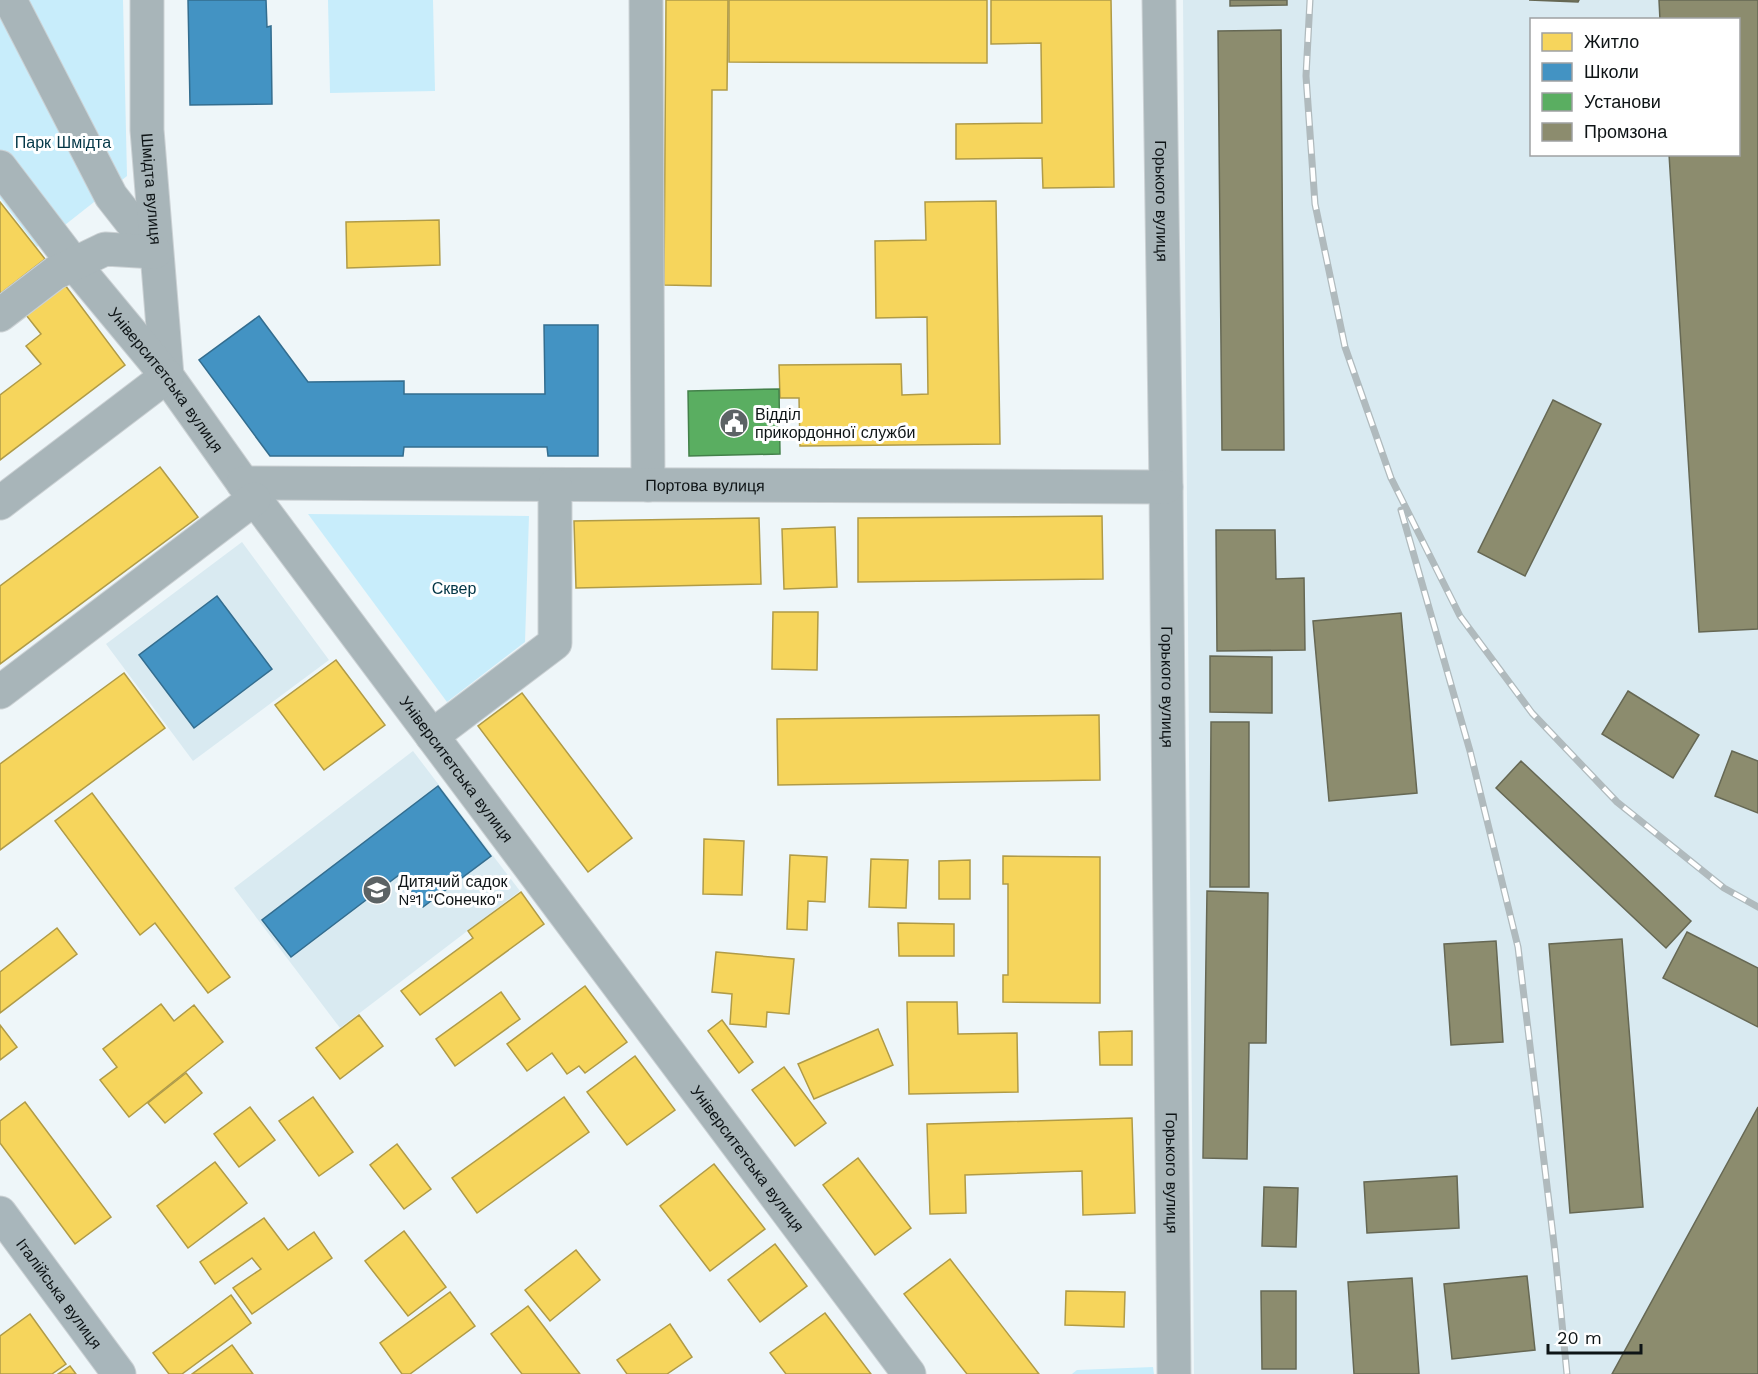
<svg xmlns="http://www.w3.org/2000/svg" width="1758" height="1374" font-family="'Work Sans',sans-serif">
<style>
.built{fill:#d9eaf1;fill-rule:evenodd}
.green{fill:#c8edfb}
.homes{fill:#f6d55c;stroke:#b09b47;stroke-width:1.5}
.schools{fill:#4393c3;stroke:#336d8f;stroke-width:1.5}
.public{fill:#5aae61;stroke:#43804a;stroke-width:1.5}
.industry{fill:#8c8c6e;stroke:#666854;stroke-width:1.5}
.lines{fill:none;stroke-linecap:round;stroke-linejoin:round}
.minor-casing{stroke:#cbd1d4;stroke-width:35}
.major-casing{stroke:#cbd1d4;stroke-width:35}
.minor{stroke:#a8b5b9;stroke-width:33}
.major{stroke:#a8b6bb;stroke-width:33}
.rail-casing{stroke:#b0babd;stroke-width:7}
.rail{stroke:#fff;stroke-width:4.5;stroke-dasharray:14;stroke-linecap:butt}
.labels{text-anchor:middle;stroke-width:6;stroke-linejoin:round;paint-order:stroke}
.park-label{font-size:16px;fill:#023646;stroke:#fff}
.street-label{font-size:16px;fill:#0e1416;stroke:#fff}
.poi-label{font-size:16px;fill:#0e1416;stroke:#fff;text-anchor:start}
</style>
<rect width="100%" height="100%" fill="#eef6f9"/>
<g class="built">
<path d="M1183,0H1758V1374H1194ZM1532,20H1738V154H1532Z"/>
<polygon points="242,542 329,660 193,761 106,644"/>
<polygon points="413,751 520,891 340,1028 234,888"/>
</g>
<g class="green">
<polygon points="0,0 123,0 127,176 37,247 0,198"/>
<polygon points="328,0 433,0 435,91 330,93"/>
<polygon points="308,514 529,516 525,642 447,702"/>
<polygon points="1153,1367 1154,1374 1072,1374 1077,1370"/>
</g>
<g class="homes">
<polygon points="666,0 728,0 727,90 712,90 711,286 664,285"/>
<polygon points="729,0 987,0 987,63 729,62"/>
<polygon points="991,0 1111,0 1114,187 1043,188 1042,158 956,159 956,124 1042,123 1041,43 991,44"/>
<polygon points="996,201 1000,444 800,446 799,398 780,398 779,365 901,364 902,395 928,394 927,317 876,318 875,241 926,240 925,202"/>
<polygon points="0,202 45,259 0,294"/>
<polygon points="439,220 440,265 347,268 346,222"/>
<polygon points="65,285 125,365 0,460 0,395 41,364 26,346 41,334 26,315"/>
<polygon points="160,467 198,517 0,664 0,586"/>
<polygon points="1102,516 1103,579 858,582 858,518"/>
<polygon points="759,518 761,584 576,588 574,521"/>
<polygon points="835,527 837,587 784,589 782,529"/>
<polygon points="773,612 818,612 817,670 772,669"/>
<polygon points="336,660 385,725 324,770 275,705"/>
<polygon points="124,673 165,728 0,850 0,764"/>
<polygon points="522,693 632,838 588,872 478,726"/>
<polygon points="1099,715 1100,780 778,785 777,719"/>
<polygon points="92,793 230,977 208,993 155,923 140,935 55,821"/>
<polygon points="704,839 744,841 742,895 703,894"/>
<polygon points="790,855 827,857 825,902 808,901 807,930 787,929"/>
<polygon points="1003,856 1100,857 1100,1003 1003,1002 1003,975 1008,975 1008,884 1003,884"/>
<polygon points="871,859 908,860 906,908 869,907"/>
<polygon points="970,860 970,899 939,899 939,861"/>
<polygon points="521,892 544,924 420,1015 401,991 473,938 468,931"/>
<polygon points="898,923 954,924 954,956 899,956"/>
<polygon points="57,928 77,954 0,1013 0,972"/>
<polygon points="716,952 794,959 789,1014 767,1012 766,1027 730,1024 732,994 712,992"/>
<polygon points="585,986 627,1042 585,1073 579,1066 567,1074 552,1053 527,1071 507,1044"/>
<polygon points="501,992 520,1019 455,1066 436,1039"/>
<polygon points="907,1002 957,1002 958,1034 1017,1033 1018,1092 909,1094"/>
<polygon points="161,1004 174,1021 194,1005 223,1042 129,1117 100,1080 117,1067 103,1049"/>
<polygon points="359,1015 383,1046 340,1079 316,1048"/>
<polygon points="722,1020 753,1062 739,1073 708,1031"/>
<polygon points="0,1025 17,1047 0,1060"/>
<polygon points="878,1029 893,1065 814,1099 798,1064"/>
<polygon points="1132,1031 1132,1065 1100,1065 1099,1032"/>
<polygon points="635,1056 675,1110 627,1145 587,1092"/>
<polygon points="784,1067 826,1123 795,1146 752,1090"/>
<polygon points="186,1073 202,1093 165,1123 148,1103"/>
<polygon points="313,1097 353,1152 319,1176 279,1121"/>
<polygon points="564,1097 589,1132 477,1213 452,1178"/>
<polygon points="25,1102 111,1217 75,1244 0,1143 0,1121"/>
<polygon points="250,1107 275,1140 239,1167 214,1134"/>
<polygon points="1132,1118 1135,1213 1083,1215 1082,1171 965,1175 966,1213 930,1214 927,1124"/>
<polygon points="397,1144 431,1189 404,1209 370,1165"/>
<polygon points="858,1158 911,1228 875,1255 823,1185"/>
<polygon points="215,1162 247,1203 188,1248 157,1206"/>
<polygon points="714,1164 765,1229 710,1271 660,1206"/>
<polygon points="264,1218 288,1250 314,1232 332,1258 252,1314 233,1288 261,1269 252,1258 215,1284 200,1262"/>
<polygon points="404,1231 446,1287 408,1316 365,1261"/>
<polygon points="775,1244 807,1286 760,1322 728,1280"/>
<polygon points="576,1250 600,1280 550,1321 525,1290"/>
<polygon points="950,1259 1039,1374 967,1374 904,1294"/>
<polygon points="1066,1291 1125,1292 1124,1327 1065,1325"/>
<polygon points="450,1292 475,1326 410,1374 402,1374 380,1343"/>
<polygon points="231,1295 251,1323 182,1374 169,1374 153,1353"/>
<polygon points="528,1306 580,1374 522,1374 491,1334"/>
<polygon points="825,1313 871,1374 786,1374 770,1353"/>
<polygon points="30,1314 66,1364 52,1374 0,1374 0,1336"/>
<polygon points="670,1324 692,1357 667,1374 627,1374 617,1360"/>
<polygon points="232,1345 253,1374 192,1374"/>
<polygon points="70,1366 76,1374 58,1374"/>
</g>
<g class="schools">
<polygon points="188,0 266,0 267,27 271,26 272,104 190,105"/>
<polygon points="259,316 308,382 404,381 404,394 545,394 544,325 598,325 598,456 548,456 547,447 404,447 403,456 270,456 199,360"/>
<polygon points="217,596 272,669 194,728 139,655"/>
<polygon points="438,786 491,856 423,907 399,875 291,957 262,920"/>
</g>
<polygon class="public" points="779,389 780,454 689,456 688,391"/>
<g class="industry">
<polygon points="1230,0 1287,0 1287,5 1230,6"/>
<polygon points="1529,0 1579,0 1578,2"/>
<polygon points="1659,0 1758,0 1758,629 1699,632 1669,154 1738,154 1738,20 1660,20"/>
<polygon points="1281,30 1284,450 1222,450 1218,31"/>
<polygon points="1553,400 1601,424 1525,576 1478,552"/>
<polygon points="1216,530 1275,530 1276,579 1304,578 1305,650 1217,651"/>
<polygon points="1401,613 1417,793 1329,801 1313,621"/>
<polygon points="1210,656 1272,657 1272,713 1210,712"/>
<polygon points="1628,691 1699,735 1673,778 1602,734"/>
<polygon points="1211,722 1249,722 1249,887 1210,887"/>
<polygon points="1732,751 1758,761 1758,813 1715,796"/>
<polygon points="1521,761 1691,921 1666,948 1496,788"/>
<polygon points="1207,891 1268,893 1266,1043 1249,1043 1247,1159 1203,1158"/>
<polygon points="1687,932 1758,968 1758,1027 1663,978"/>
<polygon points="1622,939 1643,1207 1570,1213 1549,944"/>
<polygon points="1496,941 1503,1042 1451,1045 1444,944"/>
<polygon points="1758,1107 1758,1374 1612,1374"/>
<polygon points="1457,1176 1459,1228 1367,1233 1364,1182"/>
<polygon points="1264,1187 1298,1188 1296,1247 1262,1246"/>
<polygon points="1527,1276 1535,1350 1452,1359 1444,1284"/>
<polygon points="1412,1278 1419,1374 1354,1374 1348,1282"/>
<polygon points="1261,1291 1296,1291 1296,1369 1262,1369"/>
</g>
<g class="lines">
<g class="minor-casing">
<g id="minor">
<polyline points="10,0 111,196 155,252"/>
<path id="s1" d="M147,0V130L167,376"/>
<polyline points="646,0 648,485"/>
<path id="s2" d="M1159,0L1166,487L1174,1374"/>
<path id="s3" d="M0,167L74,264L167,376L243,483L909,1374"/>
<polyline points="0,315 55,273 105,249 155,252"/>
<path id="s4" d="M243,483L1166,487"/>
<polyline points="0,503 167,376"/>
<polyline points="0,692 254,499"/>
<polyline points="432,736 555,643 555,485"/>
</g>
</g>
<g class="major-casing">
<g id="major">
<path id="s5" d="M0,1213L119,1374"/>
</g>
</g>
<use href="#minor" class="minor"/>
<use href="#major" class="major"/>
<g class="rail-casing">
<g id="rail">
<polyline points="1310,0 1306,76 1315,204 1345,347 1391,478 1460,616 1532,713 1617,802 1724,888 1758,907"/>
<polyline points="1401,510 1470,751 1518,947 1555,1252 1567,1374"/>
</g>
</g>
<use href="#rail" class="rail"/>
</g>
<defs>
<g id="civic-disc" transform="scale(1.5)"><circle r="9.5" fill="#5c6365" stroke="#fff"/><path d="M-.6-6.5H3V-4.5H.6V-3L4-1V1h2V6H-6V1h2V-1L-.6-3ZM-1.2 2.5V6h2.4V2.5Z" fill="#fff"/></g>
<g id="school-disc" transform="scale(1.5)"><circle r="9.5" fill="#5c6365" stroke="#fff"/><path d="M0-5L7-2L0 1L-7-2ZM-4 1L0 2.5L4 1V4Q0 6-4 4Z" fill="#fff"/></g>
</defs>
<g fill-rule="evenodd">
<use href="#civic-disc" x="734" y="423"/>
<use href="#school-disc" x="377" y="890"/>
</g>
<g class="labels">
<g class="park-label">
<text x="63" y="148">Парк Шмідта</text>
<text x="454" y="594">Сквер</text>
</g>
<g class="street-label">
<text dy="6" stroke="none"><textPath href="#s1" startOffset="189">Шмідта вулиця</textPath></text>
<text dy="6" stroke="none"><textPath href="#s2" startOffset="201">Горького вулиця</textPath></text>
<text dy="6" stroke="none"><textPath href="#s3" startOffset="270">Університетська вулиця</textPath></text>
<text dy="6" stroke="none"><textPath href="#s4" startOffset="462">Портова вулиця</textPath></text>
<text dy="6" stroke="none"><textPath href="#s2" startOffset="687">Горького вулиця</textPath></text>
<text dy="6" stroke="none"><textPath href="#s3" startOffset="756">Університетська вулиця</textPath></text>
<text dy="6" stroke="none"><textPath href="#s3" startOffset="1242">Університетська вулиця</textPath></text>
<text dy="6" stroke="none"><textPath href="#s2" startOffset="1173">Горького вулиця</textPath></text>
<text dy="6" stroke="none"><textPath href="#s5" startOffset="100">Італійська вулиця</textPath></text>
</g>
<g class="poi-label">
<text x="755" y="420">Відділ<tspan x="755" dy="18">прикордонної служби</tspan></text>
<text x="398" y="887">Дитячий садок<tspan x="398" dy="18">№1 "Сонечко"</tspan></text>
</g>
</g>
<rect x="1530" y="18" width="210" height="138" fill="#ffffff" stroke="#9fa1a2" stroke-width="1.5"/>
<rect x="1542" y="33" width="30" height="18" fill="#f6d55c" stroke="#9fa1a2" stroke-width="1.5"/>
<text x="1584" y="48" font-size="18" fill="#0e1416">Житло</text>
<rect x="1542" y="63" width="30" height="18" fill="#4393c3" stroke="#9fa1a2" stroke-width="1.5"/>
<text x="1584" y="78" font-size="18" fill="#0e1416">Школи</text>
<rect x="1542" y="93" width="30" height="18" fill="#5aae61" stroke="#9fa1a2" stroke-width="1.5"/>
<text x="1584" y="108" font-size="18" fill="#0e1416">Установи</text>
<rect x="1542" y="123" width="30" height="18" fill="#8c8c6e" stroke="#9fa1a2" stroke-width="1.5"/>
<text x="1584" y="138" font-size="18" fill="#0e1416">Промзона</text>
<path d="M1548 1344v9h93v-9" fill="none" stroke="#0e1416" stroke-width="3"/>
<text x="1557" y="1344" font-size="18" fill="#0e1416" stroke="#ffffff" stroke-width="4.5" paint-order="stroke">20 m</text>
</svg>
